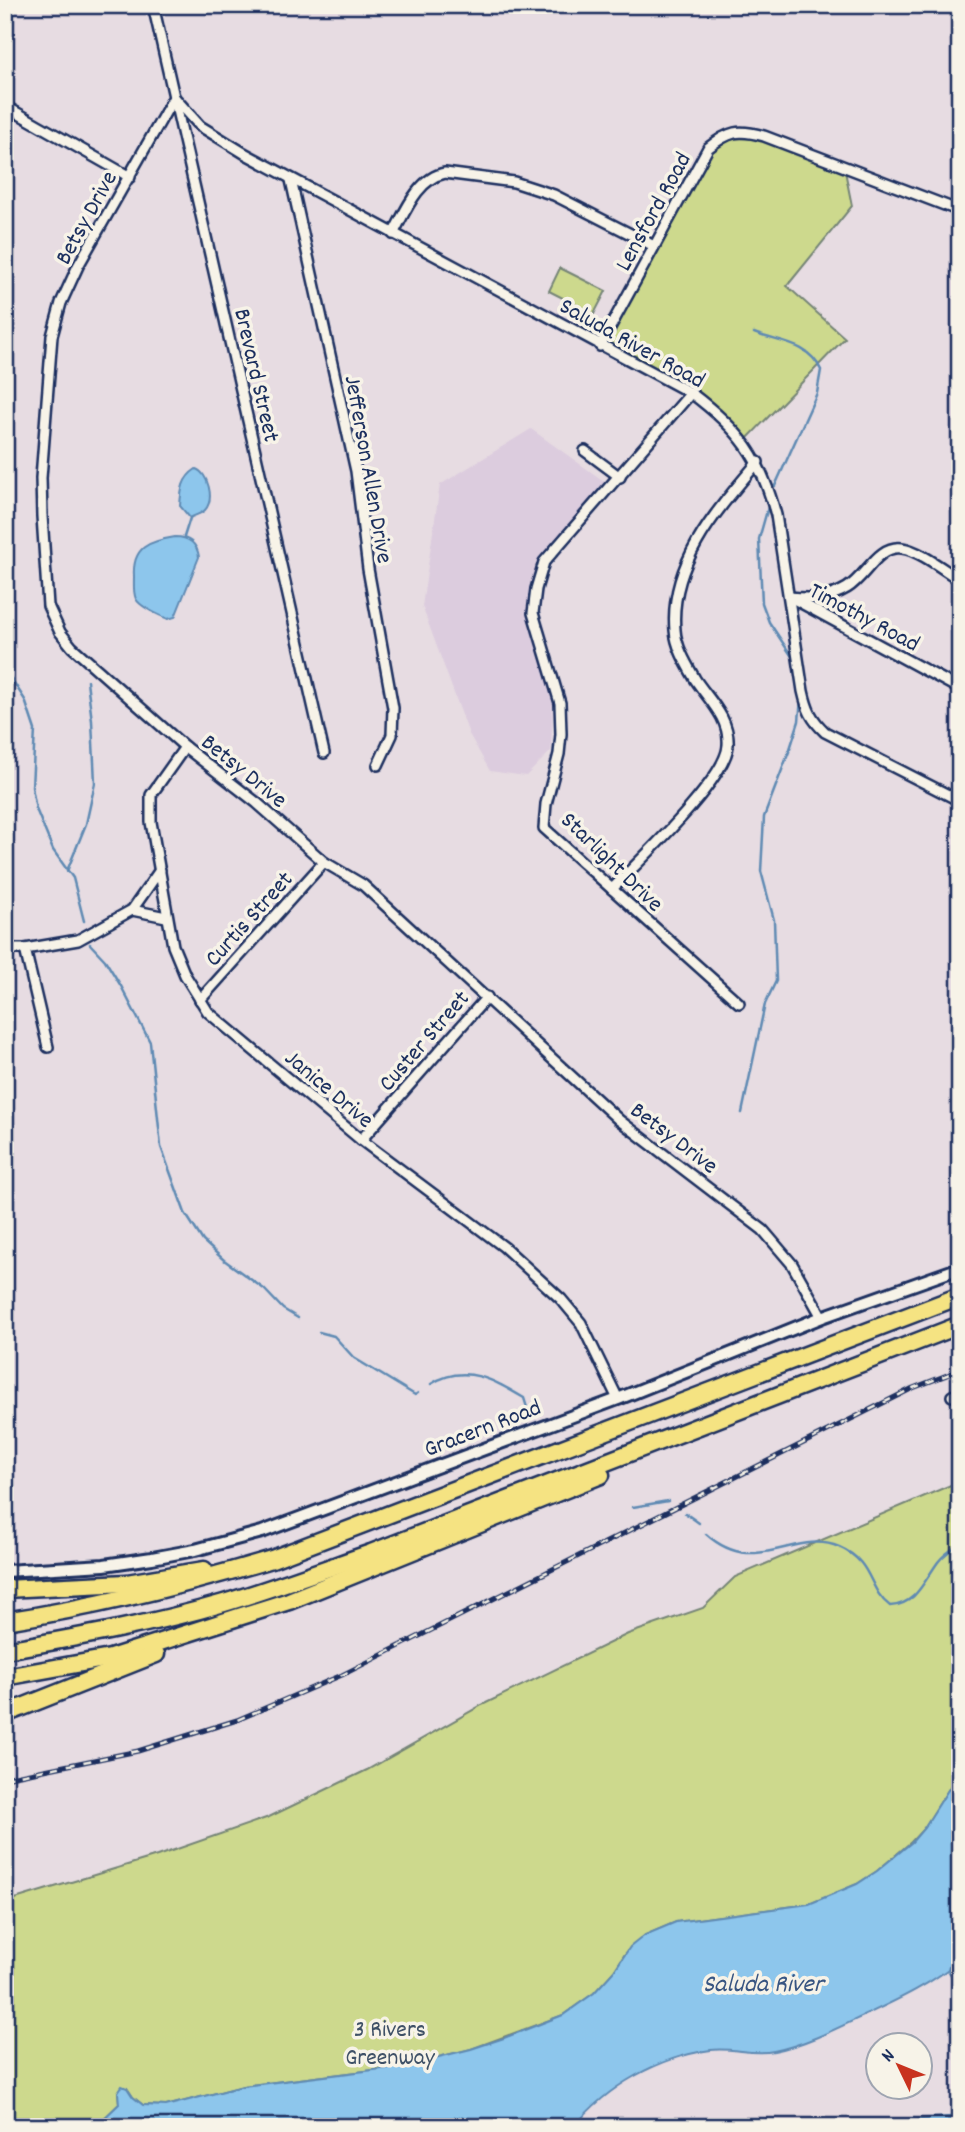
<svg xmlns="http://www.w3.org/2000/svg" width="965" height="2132" font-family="Dekko,sans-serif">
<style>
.built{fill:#dcccde}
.green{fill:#cdd98d;stroke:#748476;stroke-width:2}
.water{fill:#8dc6ec;stroke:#5f8ab3;stroke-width:2}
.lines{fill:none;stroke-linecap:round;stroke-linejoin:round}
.stream{stroke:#5f8ab3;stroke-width:2.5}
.minor-casing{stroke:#1b2f5e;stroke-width:14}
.tertiary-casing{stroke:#1b2f5e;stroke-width:16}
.motorway-casing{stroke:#1b2f5e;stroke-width:21}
.minor{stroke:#f7f3e8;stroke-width:9}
.tertiary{stroke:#f7f3e8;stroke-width:10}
.motorway{stroke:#f5e382;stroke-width:16}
.rail-casing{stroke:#1b2f5e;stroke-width:5}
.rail{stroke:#f7f3e8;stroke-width:2.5;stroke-dasharray:8;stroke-linecap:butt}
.labels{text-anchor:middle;stroke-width:7;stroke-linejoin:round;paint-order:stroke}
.street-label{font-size:24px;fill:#1b2f5e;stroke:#f7f3e8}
.park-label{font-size:24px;fill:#3f5167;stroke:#f7f3e8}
.water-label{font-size:26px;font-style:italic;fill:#385582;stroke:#f7f3e8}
</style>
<rect width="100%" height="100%" fill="#e7dce2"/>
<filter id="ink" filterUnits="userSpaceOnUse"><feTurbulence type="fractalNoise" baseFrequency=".0143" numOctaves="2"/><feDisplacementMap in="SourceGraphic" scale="14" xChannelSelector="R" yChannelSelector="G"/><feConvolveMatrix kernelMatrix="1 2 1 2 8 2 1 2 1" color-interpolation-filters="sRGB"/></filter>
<g filter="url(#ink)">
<polygon class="built" points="531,429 608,484 541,557 529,590 528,621 553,699 551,751 526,776 490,771 469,734 422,606 440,485"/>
<g class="green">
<polygon points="742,131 844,166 852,206 787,286 845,338 744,442 710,408 600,346 708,148"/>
<polygon points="560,268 606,291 594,314 549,291"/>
<polygon points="960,1481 960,1771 924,1828 911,1842 877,1871 857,1884 809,1904 676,1922 645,1935 625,1954 614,1971 594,1993 563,2015 471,2049 398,2067 243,2086 166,2106 143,2105 133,2097 127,2088 118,2092 119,2104 95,2127 5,2127 5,1902 157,1856 269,1817 367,1770 482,1705 628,1634 703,1608 735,1577"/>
</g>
<g class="water">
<path d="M196,469C208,473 215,499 205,510C201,514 195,515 190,518L180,506C181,490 182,478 196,469Z"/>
<path d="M175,537C188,537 197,543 199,557L175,617L168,619C159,615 141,608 136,599C133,593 134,584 134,577C132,547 149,541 175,537Z"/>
<path d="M960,1771V1960C929,1986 895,2001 859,2018C832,2031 803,2045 774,2051C753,2056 732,2047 711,2050C659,2057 607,2086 574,2127H95L119,2104L118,2092L122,2086L127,2088L133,2097L143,2105L166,2106L243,2086L398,2067L471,2049L504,2038L563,2015L594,1993L614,1971L630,1947L645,1935L676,1922L809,1904L857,1884L877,1871L912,1842L924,1828Z"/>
<polygon points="960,2116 960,2127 821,2127"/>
</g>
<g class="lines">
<g class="stream">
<path d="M754,333C779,343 808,342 821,370L817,393L775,486"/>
<polyline points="768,507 759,539 762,603 769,622 795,661"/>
<polyline points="184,537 190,518"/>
<polyline points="5,669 25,700 35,730 32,787 36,809 53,850 73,878 84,921"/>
<polyline points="67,871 86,824 95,783 92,721 87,681"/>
<polyline points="90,944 105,960 121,986 150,1042 161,1147 185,1213 203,1241 224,1260 264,1289 283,1309 298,1318"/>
<polyline points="742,1113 765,1004 776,981 774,920 761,871 764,817 790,749 799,721 801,698"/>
<polyline points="319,1332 334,1336 354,1358 415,1395 418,1393"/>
<path d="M431,1384C465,1363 494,1380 524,1398L529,1414"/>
<polyline points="633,1507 668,1501"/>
<polyline points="685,1513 699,1523"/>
<path d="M706,1534C756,1579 795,1528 839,1547C874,1562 867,1589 890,1606C916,1605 924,1581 938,1562C944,1554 952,1549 960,1544"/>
<polyline points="949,1966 948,1970 960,1988"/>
</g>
<g class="minor-casing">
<g id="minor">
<polyline points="153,5 324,753"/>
<polyline points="5,106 130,177"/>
<polyline points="291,180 356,471 368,569 393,708 392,735 378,765"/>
<path d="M393,234C405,212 418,178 445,173L514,182L554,195L654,246"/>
<path d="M600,346L708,148C729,131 738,129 764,136L960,211"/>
<polyline points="691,393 544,562 536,589 533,613 560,703 561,734 559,754 546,804 544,828 739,1003"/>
<polyline points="585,451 620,477"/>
<path d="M789,597C809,599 829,599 847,588C867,576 877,545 902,548C919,550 945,571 960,580"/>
<polyline points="794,599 960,689"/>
<polyline points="185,747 151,795 151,822 173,946 185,975 208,1012 361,1140 504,1247 561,1299 581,1323 618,1399"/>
<path d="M612,889C638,862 727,779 728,745C730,718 708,699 695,679C687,665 676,647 675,630C669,563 718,509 758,462"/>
<polyline points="132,910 166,917"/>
<polyline points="5,949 25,949 78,940 132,910 160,870"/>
<polyline points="25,949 48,1047"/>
<polyline points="200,1000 324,862"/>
<polyline points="361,1140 487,997"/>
<path d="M822,1317L792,1264L763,1230L619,1120L363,885L324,862L257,803L185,747L72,647L60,632L48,606L42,516L41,478L52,336L61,303L78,266L174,97L200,126L244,153L691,393C740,430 760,456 776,515L803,691C807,709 811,719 825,732L960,801"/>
<polyline points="952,1396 960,1393"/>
</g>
</g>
<g class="tertiary-casing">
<polyline id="tertiary" points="5,1571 104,1565 152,1558 195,1550 262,1532 618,1399 822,1317 960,1268"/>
</g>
<g class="motorway-casing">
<g id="motorway">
<polyline points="5,1589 127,1583 204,1570"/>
<path d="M5,1621C96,1607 185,1585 272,1559L960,1296"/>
<path d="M5,1650C79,1637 153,1624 224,1603C274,1588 322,1570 371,1553L960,1325"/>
<polyline points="5,1677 110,1658 289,1601 601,1475"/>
<polyline points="5,1714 156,1654"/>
</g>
</g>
<use href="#minor" class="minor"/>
<use href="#tertiary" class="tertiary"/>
<use href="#motorway" class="motorway"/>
<g class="rail-casing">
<polyline id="rail" points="5,1778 138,1751 237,1720 342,1675 913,1388 960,1370"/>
</g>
<use href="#rail" class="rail"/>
</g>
</g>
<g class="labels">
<g class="street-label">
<text transform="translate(652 211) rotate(-61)" y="8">Lensford Road</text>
<text transform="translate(85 217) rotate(-61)" y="8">Betsy Drive</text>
<text transform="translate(633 342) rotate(29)" y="8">Saluda River Road</text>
<text transform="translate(258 375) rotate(77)" y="8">Brevard Street</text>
<text transform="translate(370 469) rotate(80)" y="8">Jefferson Allen Drive</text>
<text transform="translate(865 616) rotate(28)" y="8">Timothy Road</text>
<text transform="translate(245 770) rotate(39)" y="8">Betsy Drive</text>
<text transform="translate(613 861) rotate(44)" y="8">Starlight Drive</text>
<text transform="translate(248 918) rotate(-48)" y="8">Curtis Street</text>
<text transform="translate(423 1040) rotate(-49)" y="8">Custer Street</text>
<text transform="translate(330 1088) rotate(40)" y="8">Janice Drive</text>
<text transform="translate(675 1137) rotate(37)" y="8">Betsy Drive</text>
<text transform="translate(482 1427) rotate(-21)" y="8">Gracern Road</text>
</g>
<g class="park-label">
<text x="390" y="2036">3 Rivers<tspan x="390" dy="28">Greenway</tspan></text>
</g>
<g class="water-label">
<text x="763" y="1991">Saluda River</text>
</g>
</g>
<rect width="965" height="2132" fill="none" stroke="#f7f3e8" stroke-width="28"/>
<rect x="14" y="14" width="937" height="2104" fill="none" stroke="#1b2f5e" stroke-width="2.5" filter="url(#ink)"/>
<g transform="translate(899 2066) rotate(313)"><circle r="33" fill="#f7f3e8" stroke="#9fa5b1" stroke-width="2"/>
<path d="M0-5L12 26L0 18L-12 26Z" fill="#c8321e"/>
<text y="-10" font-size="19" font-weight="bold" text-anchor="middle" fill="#1b2f5e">N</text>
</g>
</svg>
